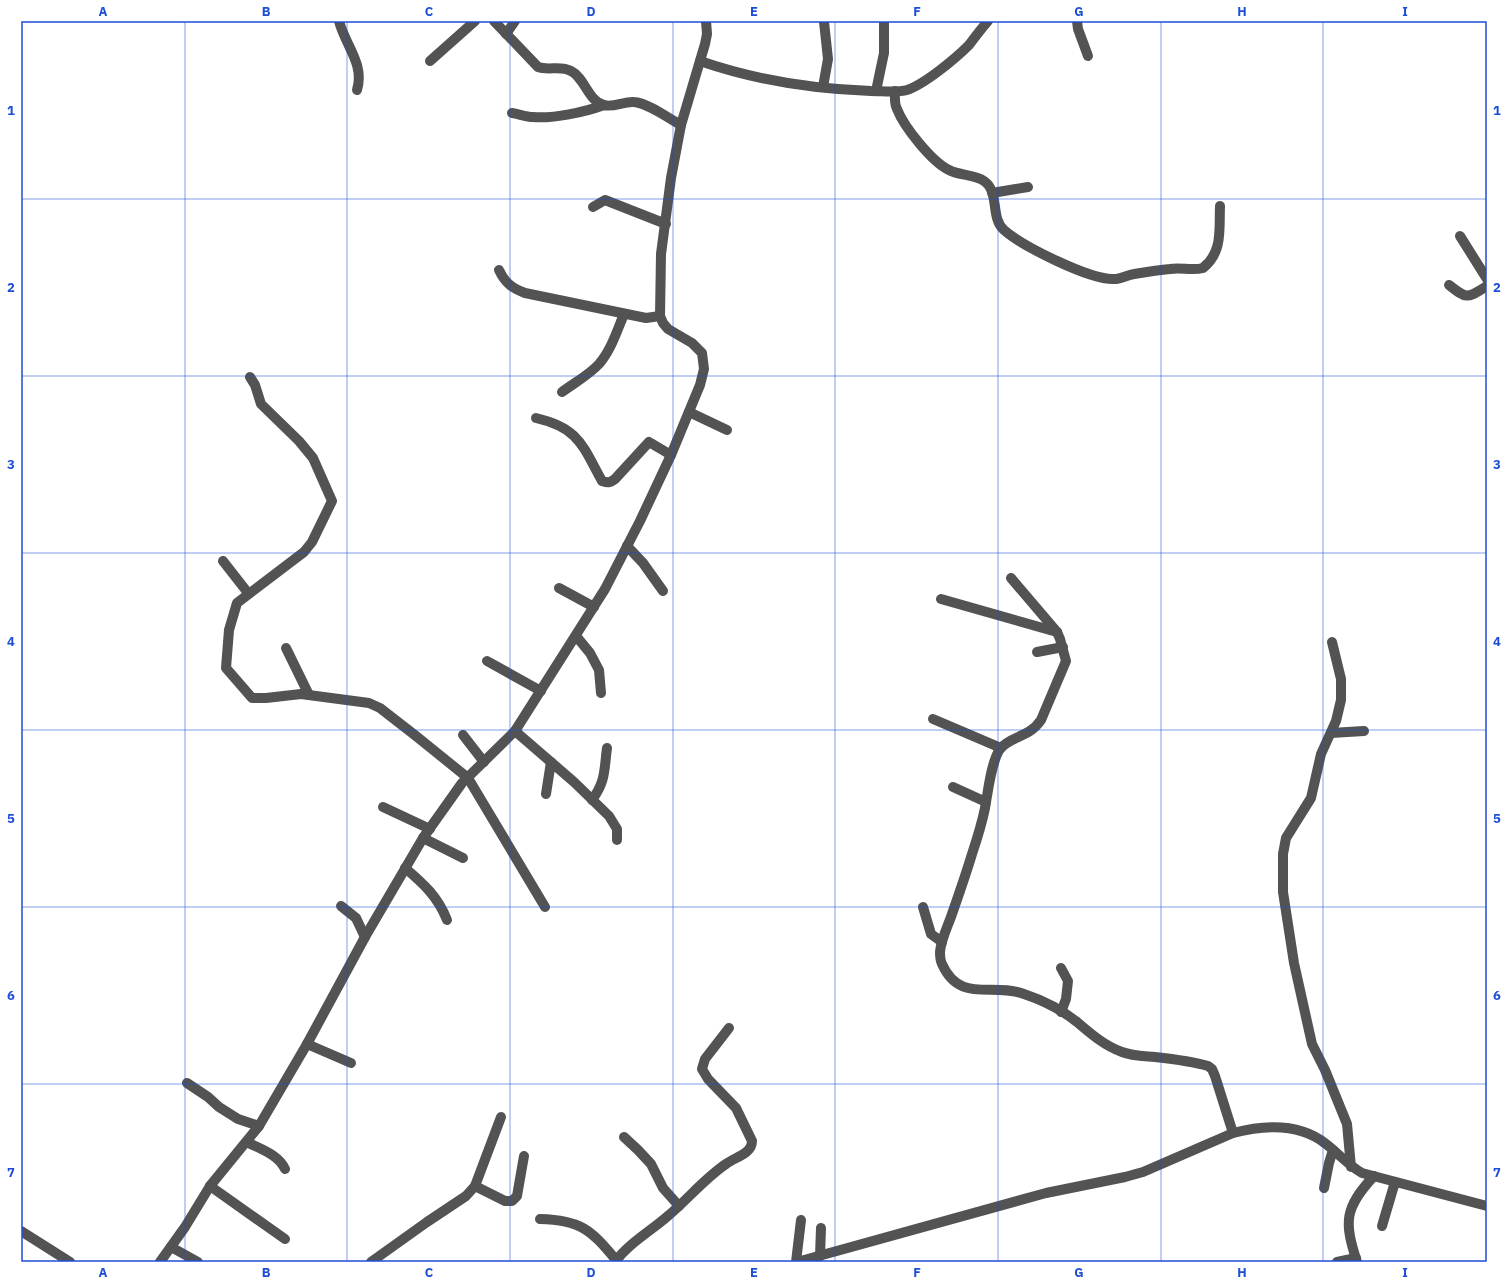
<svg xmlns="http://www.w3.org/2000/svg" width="1508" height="1283" font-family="'IBM Plex Sans',sans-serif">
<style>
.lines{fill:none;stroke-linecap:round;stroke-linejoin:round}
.minor{stroke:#535353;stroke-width:10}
.grid{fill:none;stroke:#1d4ed8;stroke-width:1;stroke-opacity:0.55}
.neatline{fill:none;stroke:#1d4ed8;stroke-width:1.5}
.grid-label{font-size:13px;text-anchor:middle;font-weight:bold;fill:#1d4ed8}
</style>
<rect width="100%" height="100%" fill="#fff"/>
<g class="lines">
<g class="minor">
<path d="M339,21C345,45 365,64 357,90"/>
<path d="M494,21L538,67C549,71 560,65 571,71C585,78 588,101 604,105C612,108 625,101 634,102C648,103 668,118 681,125"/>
<polyline points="1077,21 1078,29 1088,56"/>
<polyline points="506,34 515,21"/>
<polyline points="430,61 475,21"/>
<path d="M700,61C755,80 813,89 871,91C882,91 897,93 907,90C925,84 956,58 969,45C975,37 981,29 988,21"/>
<polyline points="823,87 828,59 824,22"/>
<polyline points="876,91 884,53 884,21"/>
<path d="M895,91C895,97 894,103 897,109C904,127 932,162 949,170C960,176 974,174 984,181C1000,192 990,218 1004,230C1022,246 1090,280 1114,279C1121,279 1127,275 1134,274C1146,272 1158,270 1170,269C1181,267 1192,271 1203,268C1223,252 1219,230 1220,206"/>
<path d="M512,113C519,114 526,117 533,117C553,119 585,112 604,105"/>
<polyline points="992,193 1028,187"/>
<polyline points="593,207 605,200 666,224"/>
<polyline points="1460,236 1487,279"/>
<path d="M499,270C505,283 512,288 525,293L646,318L660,316"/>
<path d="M1449,285C1468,300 1467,298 1487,286"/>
<polyline points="250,377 255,385 261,404 299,441 313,458 332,501 312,542 304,552 237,603 229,630 226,668 252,698 266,698 301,694 369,703 380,708 416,736 468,778 545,907"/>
<path d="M562,392C574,383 589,375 599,364C611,350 617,331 624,314"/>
<polyline points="689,412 727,430"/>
<path d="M536,418C579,428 582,445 602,481C608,483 610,483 615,479L649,442L671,455"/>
<polyline points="627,546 643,563 663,591"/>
<polyline points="223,561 248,593"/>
<path d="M1011,578L1057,632L1060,639L1066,661L1041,720C1029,738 1010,736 1000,749C991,762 988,792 985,808C982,823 977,839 972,854C966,874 959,894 952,914C948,926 941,939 940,952C940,955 940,960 942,964C960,1004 992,982 1024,994C1042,1000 1062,1010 1077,1022C1091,1034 1105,1046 1122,1052C1132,1056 1144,1056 1155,1057C1173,1059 1191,1061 1208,1066L1212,1069L1215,1076L1233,1133"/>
<polyline points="559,588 594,607"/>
<polyline points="941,599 1057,632"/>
<polyline points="576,636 590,653 599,670 601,693"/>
<polyline points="1332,642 1341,679 1341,700 1336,721 1321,754 1311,798 1286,838 1283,854 1283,892 1294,963 1312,1044 1325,1070 1347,1124 1351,1167"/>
<polyline points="286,648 309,695"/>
<polyline points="1037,652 1063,647"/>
<polyline points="487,661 541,691"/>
<polyline points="933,719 1001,748"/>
<polyline points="515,731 574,782 609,816 617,829 617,840"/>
<polyline points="1331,733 1364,731"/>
<polyline points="463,735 484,762"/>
<polyline points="953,787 986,802"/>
<polyline points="546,794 551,762"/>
<path d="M592,800C606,781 604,770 607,748"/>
<polyline points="383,807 430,829"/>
<polyline points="423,838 463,858"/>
<path d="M405,868C424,884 438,897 447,920"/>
<polyline points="341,906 356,918 365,937"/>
<polyline points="923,907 931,934 942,942"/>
<polyline points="1061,1012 1066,999 1068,981 1061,968"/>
<polyline points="307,1044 351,1063"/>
<polyline points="187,1083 208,1097 219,1107 238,1119 259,1126"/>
<polyline points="624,1137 638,1150 651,1164 663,1188 679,1206"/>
<path d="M247,1142C260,1149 278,1154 285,1169"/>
<polyline points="210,1186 285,1239"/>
<polyline points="475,1186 505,1201 512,1201 517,1196 524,1156"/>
<polyline points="1324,1188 1329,1163 1333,1150"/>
<path d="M540,1219C581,1220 591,1230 616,1260"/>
<polyline points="1382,1226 1395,1182"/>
<polyline points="21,1231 70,1262"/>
<polyline points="171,1247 198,1262"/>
<polyline points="820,1256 821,1228"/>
<polyline points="160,1262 185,1227 210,1186 259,1126 307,1044 365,937 423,838 462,783 515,731 605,589 640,521 671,455 700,385 704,369 702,353 692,343 668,329 663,323 660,316 661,254 671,178 681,125 705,44 707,34 706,21"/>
<polyline points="371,1262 427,1222 466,1196 475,1186 501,1117"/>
<path d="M615,1262C629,1243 651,1231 669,1215C688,1199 705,1178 726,1164C735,1157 752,1154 752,1141L736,1108L708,1079L702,1069L705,1059L729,1028"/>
<polyline points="796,1262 801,1220"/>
<path d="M797,1262L1046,1193L1125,1177L1143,1172L1233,1133C1264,1125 1300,1123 1326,1144C1339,1154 1348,1165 1362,1173L1487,1206"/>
<polyline points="1337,1262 1356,1258"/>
<path d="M1357,1262C1344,1222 1344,1208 1374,1176"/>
</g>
</g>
<path class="grid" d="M185,21V1262M347,21V1262M510,21V1262M673,21V1262M835,21V1262M998,21V1262M1161,21V1262M1323,21V1262M21,199H1487M21,376H1487M21,553H1487M21,730H1487M21,907H1487M21,1084H1487"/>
<rect width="1508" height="1283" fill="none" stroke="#ffffff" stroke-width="44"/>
<rect x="22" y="22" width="1464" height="1239" class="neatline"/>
<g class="grid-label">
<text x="103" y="16">A</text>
<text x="266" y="16">B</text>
<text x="429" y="16">C</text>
<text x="591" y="16">D</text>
<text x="754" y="16">E</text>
<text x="917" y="16">F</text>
<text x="1079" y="16">G</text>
<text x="1242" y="16">H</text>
<text x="1405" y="16">I</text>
<text x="11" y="115">1</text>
<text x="1497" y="115">1</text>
<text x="11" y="292">2</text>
<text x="1497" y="292">2</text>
<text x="11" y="469">3</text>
<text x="1497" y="469">3</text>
<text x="11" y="646">4</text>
<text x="1497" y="646">4</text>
<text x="11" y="823">5</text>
<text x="1497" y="823">5</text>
<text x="11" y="1000">6</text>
<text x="1497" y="1000">6</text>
<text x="11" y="1177">7</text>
<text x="1497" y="1177">7</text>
<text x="103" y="1277">A</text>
<text x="266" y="1277">B</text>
<text x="429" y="1277">C</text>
<text x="591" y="1277">D</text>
<text x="754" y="1277">E</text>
<text x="917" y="1277">F</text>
<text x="1079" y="1277">G</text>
<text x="1242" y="1277">H</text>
<text x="1405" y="1277">I</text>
</g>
</svg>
